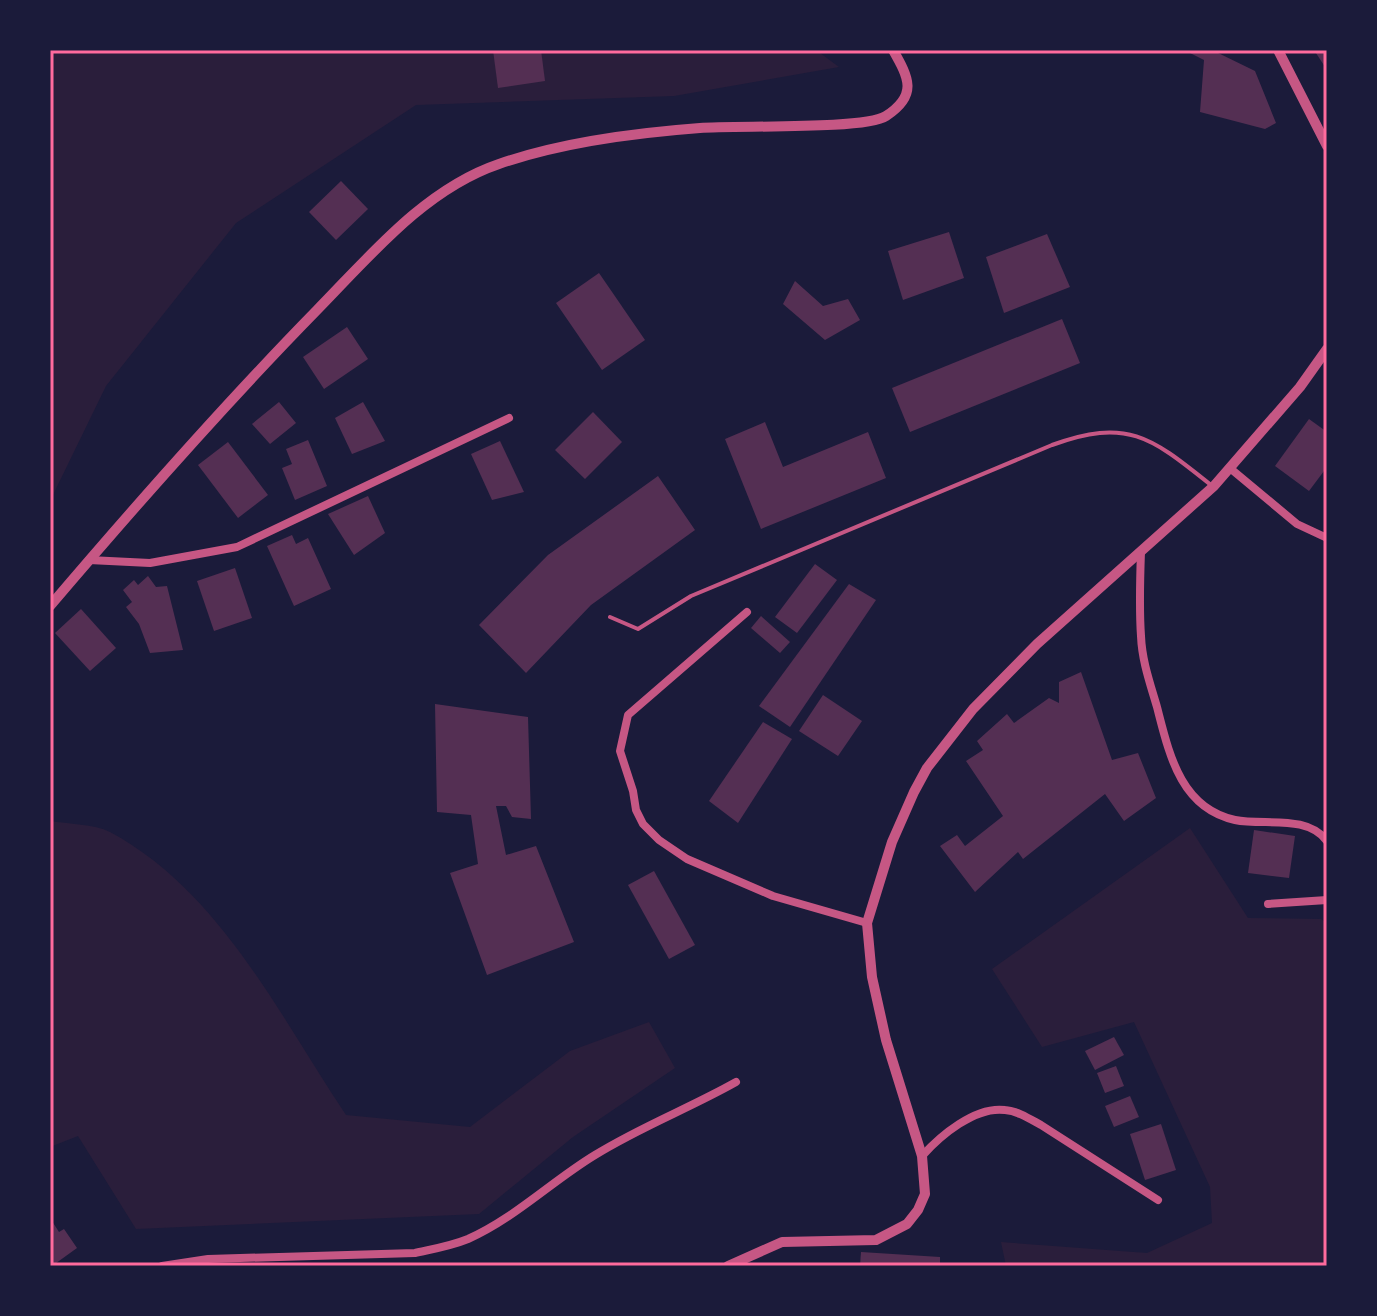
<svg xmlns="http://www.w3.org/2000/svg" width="1377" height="1316" font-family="'Public Sans',sans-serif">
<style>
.green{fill:#2a1e3b}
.building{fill:#542f53}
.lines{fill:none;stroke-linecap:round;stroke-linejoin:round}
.service{stroke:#c65784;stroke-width:4}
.minor{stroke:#c65784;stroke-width:8}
.tertiary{stroke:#c65784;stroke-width:10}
.neatline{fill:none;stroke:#ff6b9d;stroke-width:3}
</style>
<rect width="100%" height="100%" fill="#1b1b3a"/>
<g class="green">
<polygon points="50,50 816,50 839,67 674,96 416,105 236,223 106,386 50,501"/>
<path d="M50,821C68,824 94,824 110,832C220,891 279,1015 346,1115L470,1127L570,1051L649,1022L675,1068L573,1137L479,1214L136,1229L78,1136L50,1147Z"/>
<polygon points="1190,828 1248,918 1321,919 1327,923 1327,1266 1006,1266 1001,1242 1147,1253 1212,1223 1210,1187 1134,1022 1042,1047 992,969"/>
</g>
<g class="building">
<polygon points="493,50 541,50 545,81 498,88"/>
<polygon points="1192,50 1212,50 1255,71 1276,123 1265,129 1200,112 1204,60 1190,53"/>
<polygon points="1314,50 1327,50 1327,70"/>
<polygon points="341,181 368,209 336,240 309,212"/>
<polygon points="949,232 964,278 903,300 888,251"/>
<polygon points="1047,234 1070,287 1004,313 986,257"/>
<polygon points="599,273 645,340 602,370 556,303"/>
<polygon points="795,281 823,306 848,299 860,320 825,340 783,304"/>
<polygon points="1062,319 1080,363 910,432 892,388"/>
<polygon points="347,327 368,359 324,389 303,357"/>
<polygon points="279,402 296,423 270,444 252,424"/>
<polygon points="363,402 385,441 352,454 335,418"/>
<polygon points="593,412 622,442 585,479 555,450"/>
<polygon points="1309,419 1327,432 1327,467 1309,491 1275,466"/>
<polygon points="765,422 783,467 868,432 886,478 761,529 725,439"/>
<polygon points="308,440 327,486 295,500 282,468 292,464 286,449"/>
<polygon points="500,441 524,492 492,500 471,454"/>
<polygon points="228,442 268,495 238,518 198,465"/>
<polygon points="658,476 695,530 591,605 526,673 479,625 548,555"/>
<polygon points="368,496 385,533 354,555 328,514"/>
<polygon points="292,535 296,544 308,538 331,589 294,606 267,546"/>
<polygon points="815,564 837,580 797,633 775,617"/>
<polygon points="235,568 252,618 214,631 197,581"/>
<polygon points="148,576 156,587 167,586 183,650 150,653 139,624 126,607 132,602 123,590 134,580 138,585"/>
<polygon points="849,584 876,600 790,727 759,706"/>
<polygon points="81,609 116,648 90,671 55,633"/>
<polygon points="761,616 790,642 780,653 751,628"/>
<polygon points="1081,672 1112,760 1138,753 1156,798 1124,821 1105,794 1023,859 1018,852 975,892 940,846 957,835 965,846 1003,816 966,761 983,750 977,741 1007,714 1014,723 1049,698 1059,703 1059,682"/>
<polygon points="823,695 862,721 838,756 799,731"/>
<polygon points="435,704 528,717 531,819 512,817 506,806 496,806 506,855 536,846 574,942 487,975 450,873 478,864 471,815 437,812"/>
<polygon points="763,722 792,739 738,823 709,801"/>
<polygon points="1254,830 1295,836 1289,878 1248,873"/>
<polygon points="654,871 695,945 669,959 628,885"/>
<polygon points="1114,1037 1124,1055 1095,1070 1085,1051"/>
<polygon points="1116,1066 1124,1086 1105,1093 1097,1073"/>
<polygon points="1130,1096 1139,1117 1114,1127 1105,1106"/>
<polygon points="1161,1124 1176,1170 1145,1180 1130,1134"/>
<polygon points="50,1218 59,1232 64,1229 77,1248 52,1266"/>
<polygon points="861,1252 940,1257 940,1266 860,1266"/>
</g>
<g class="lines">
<path class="service" d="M610,617L638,629L691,596L1052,445C1128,417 1152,438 1211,485"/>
<g class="minor">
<polyline points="1231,469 1297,524 1327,538"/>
<path d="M1141,551C1140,579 1139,608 1141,636C1142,661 1150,683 1157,707C1169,753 1180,808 1235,820C1264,826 1307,814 1327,841"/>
<polyline points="89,560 150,563 237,547 509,418"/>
<polyline points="747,612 628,715 620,751 633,791 636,810 643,824 659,840 687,859 773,896 867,923"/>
<polyline points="1268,904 1327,900"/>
<path d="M922,1156C940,1136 975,1106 1005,1110C1018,1111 1030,1119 1041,1125L1158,1200"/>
<path d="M162,1266L208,1259L415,1253C433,1249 451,1246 468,1239C515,1218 552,1181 595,1155C640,1127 690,1108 736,1082"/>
</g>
<g class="tertiary">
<polyline points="1278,50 1327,146"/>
<path d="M50,606C136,505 224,405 317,310C370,256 425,189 499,164C562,142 633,133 700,128C735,125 865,130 886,116C918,95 909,78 893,50"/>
<polyline points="728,1266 782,1242 876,1240 907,1224 918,1210 925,1194 922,1156 886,1040 872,977 867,923 892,842 914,792 927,768 973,709 1037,644 1214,486 1300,387 1327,349"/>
</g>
</g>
<rect width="1377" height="1316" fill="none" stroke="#1b1b3a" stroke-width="104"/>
<rect x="52" y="52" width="1273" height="1212" class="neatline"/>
</svg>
